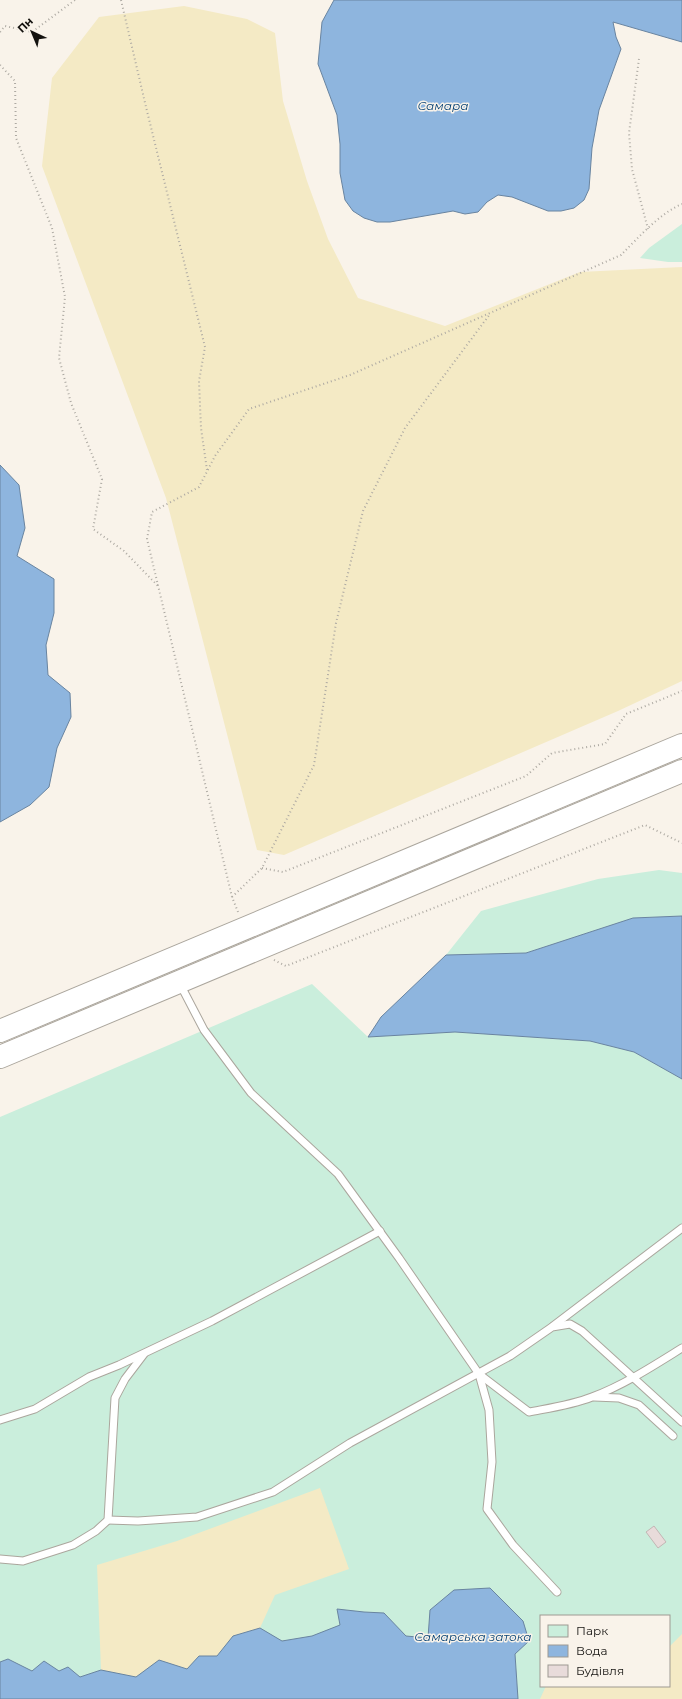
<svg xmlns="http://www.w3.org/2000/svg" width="682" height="1699" font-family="Montserrat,sans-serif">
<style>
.green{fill:#caeedc;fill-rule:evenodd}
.sand{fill:#f4eac5}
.water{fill:#8eb5de;stroke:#6984a0}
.building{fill:#e8dbda;stroke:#c2b6b4}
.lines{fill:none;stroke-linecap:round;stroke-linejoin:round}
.lane-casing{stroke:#aba69d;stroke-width:9}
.highway-casing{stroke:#aba69d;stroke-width:24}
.path{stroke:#aeaaa3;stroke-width:2;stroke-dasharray:1 3;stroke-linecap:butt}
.lane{stroke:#fff;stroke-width:7}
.highway{stroke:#fff;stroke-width:22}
.labels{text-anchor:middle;stroke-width:3;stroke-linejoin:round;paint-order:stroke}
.water-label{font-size:12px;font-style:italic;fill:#074275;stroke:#f9f3ea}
</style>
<rect width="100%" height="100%" fill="#f9f3ea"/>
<g class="green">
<polygon points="682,224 682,262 668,262 640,258 649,248"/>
<polygon points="659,870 682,873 682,916 633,918 526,953 446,955 481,911 598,879"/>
<path d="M312,984L368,1037L455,1032L590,1041L634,1052L682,1079V1699H0V1117ZM541,1616H669V1686H541Z"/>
</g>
<g class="sand">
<polygon points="184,6 247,19 275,33 283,101 307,181 328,239 358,298 445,326 580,272 682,267 682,681 618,711 284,855 257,850 166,498 42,166 52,78 99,17"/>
<polygon points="320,1488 349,1569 275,1595 260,1628 233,1636 217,1656 199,1656 187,1669 159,1660 136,1677 101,1670 97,1565 177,1541"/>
<polygon points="682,1634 682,1699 540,1699 546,1686 669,1686 669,1647"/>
</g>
<g class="water">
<polygon points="334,0 682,0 682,42 613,22 616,37 621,49 599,110 592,148 589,189 584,200 574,208 561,211 548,211 512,197 498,195 487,202 478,212 465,214 453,211 390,222 377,222 364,218 353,211 345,200 340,173 340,144 337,115 318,64 322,22"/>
<polygon points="0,465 19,485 25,528 17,556 54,579 54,613 46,645 48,675 70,693 71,717 57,748 49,787 30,805 0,822"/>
<polygon points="682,916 682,1079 634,1052 590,1041 455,1032 368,1037 381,1017 446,955 526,953 633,918"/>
<polygon points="490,1588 523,1621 529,1641 515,1654 518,1699 0,1699 0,1662 8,1659 32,1671 44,1661 59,1671 68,1667 80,1677 101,1670 136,1677 159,1660 187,1669 199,1656 217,1656 233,1636 260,1628 282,1641 312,1636 340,1625 337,1609 364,1612 384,1613 406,1636 428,1638 430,1610 454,1590"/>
</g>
<polygon class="building" points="654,1526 666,1542 658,1548 646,1532"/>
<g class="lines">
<g class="lane-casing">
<g id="lane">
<polyline points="180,984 204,1030 251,1093 338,1174 399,1258 479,1374 489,1410 492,1462 487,1509 513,1545 557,1592"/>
<polyline points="553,1326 682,1228"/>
<path d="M479,1374L529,1412C550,1408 572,1405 592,1397C624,1385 653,1366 682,1348"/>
<polyline points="594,1397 619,1398 639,1405 673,1436"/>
<polyline points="0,1420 35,1409 89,1377 119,1365 212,1321 380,1231"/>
<polyline points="108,1520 138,1521 197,1517 273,1492 350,1443 510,1356 552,1327 570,1324 582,1331 682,1422"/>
<polyline points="0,1559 23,1561 73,1545 96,1531 108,1520 115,1398 125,1379 144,1354"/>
</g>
</g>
<g class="highway-casing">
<g id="highway">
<polyline points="0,1031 682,745"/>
<polyline points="0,1057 682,771"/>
</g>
</g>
<g class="path">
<polyline points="121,0 146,107 205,347 199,381 201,428 207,470"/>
<polyline points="0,32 5,26 32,32 75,0"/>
<polyline points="639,59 629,133 632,169 648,229"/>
<polyline points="0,65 15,81 16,138 52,228 65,297 59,358 71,403 102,479 93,529 124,551 158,586"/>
<polyline points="262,868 283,872 526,776 552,753 605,744 626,714 682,691"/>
<polyline points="232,897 262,868 314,765 336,623 363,511 405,428 490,314"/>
<path d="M238,912L232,897L147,539L152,512L199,487L215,456L249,409L350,375L621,255C638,238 660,213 682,204"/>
<polyline points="274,960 286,966 645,825 682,843"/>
</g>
<use href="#lane" class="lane"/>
<use href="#highway" class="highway"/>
</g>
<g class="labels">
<g class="water-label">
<text x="443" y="110">Самара</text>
<text x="473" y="1641">Самарська затока</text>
</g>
</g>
<rect x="540" y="1615" width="130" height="72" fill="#f9f3ea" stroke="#9d9992"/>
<rect x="548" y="1625" width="20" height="12" fill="#caeedc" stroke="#9d9992"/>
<text x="576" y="1635" font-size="12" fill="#14120f">Парк</text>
<rect x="548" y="1645" width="20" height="12" fill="#8eb5de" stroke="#9d9992"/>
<text x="576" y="1655" font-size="12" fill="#14120f">Вода</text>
<rect x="548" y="1665" width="20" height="12" fill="#e8dbda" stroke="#9d9992"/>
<text x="576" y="1675" font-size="12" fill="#14120f">Будівля</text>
<g transform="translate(32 32) rotate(316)" stroke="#f9f3ea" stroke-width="3" paint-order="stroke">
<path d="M0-3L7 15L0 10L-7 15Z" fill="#14120f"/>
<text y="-6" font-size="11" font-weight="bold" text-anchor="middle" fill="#14120f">Пн</text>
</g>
</svg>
